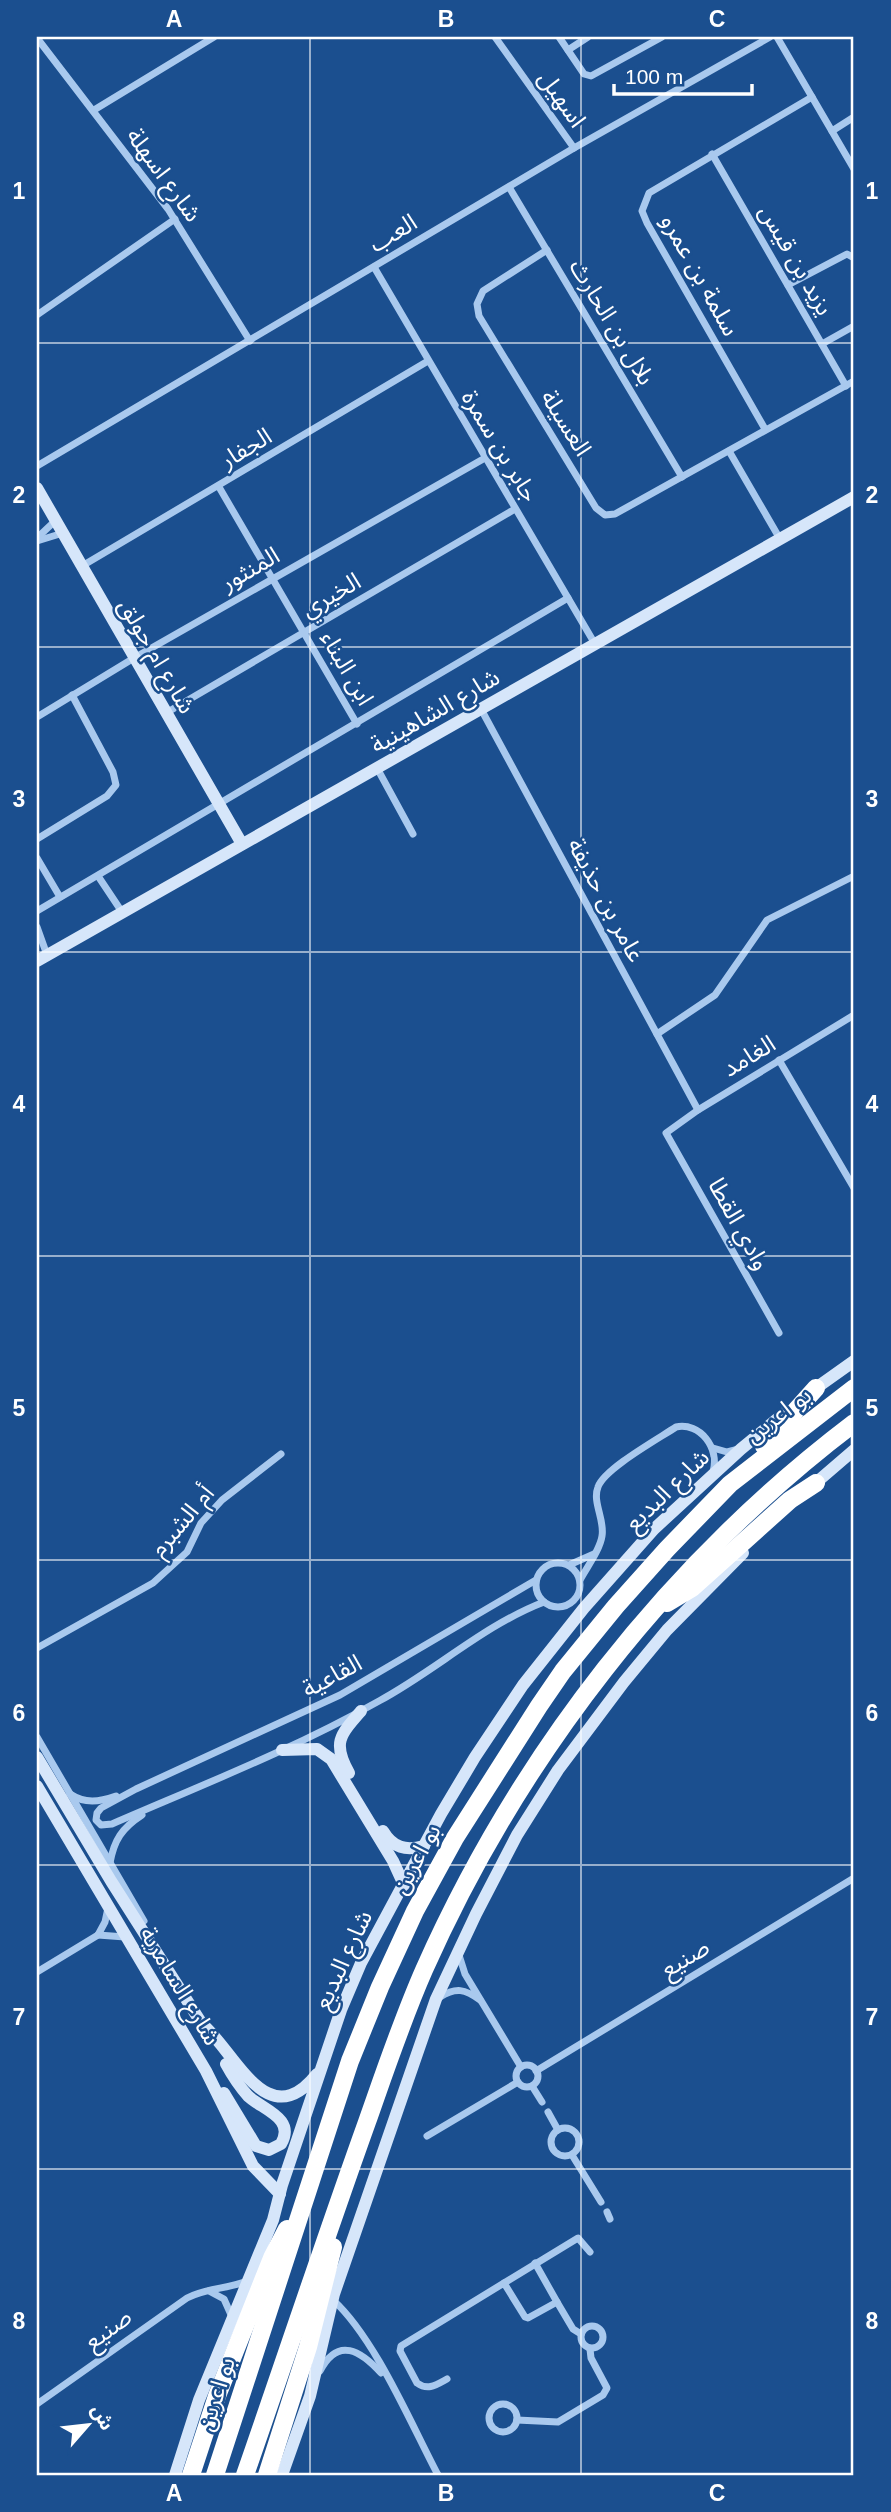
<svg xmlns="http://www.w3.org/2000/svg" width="891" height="2512" font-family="Helvetica,'Noto Sans Arabic',sans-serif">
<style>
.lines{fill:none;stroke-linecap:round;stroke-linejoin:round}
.street{stroke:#a9c9ee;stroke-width:7}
.secondary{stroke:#d6e6fa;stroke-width:12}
.highway{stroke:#fff;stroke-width:18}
.grid{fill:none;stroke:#fff;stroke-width:2;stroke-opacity:0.55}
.labels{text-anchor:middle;stroke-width:5;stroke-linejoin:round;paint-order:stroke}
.street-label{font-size:24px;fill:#fff;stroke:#1b4f8f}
.neatline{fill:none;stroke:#fff;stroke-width:2.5}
.grid-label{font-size:23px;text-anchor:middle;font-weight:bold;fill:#fff}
</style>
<rect width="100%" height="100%" fill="#1b4f8f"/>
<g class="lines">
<g class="street">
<polyline points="495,37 574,148"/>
<polyline points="559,37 584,74 591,76 662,37"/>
<polyline points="777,37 854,169"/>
<polyline points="37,38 168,209 250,341"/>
<polyline points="568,50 588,37"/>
<polyline points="94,110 214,37"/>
<polyline points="832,131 854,117"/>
<polyline points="712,154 846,386"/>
<polyline points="509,187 682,477"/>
<polyline points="547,250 483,291 477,304 479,316 596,508 605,515 615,514 854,381"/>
<polyline points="374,267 595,644"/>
<polyline points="788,285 847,254 854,258"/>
<polyline points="37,315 175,219"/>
<polyline points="822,344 854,326"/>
<polyline points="765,429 647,223 642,211 649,193 812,97"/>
<polyline points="729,451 780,539"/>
<polyline points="37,466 574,148 770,37"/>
<polyline points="219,487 357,724"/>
<polyline points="37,538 55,521"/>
<polyline points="37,541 63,533"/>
<polyline points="82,566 428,361"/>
<polyline points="481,709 698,1110"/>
<polyline points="166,713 515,509"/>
<polyline points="37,717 134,658 485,458"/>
<polyline points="377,768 413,834"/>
<polyline points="37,839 107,796 116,785 113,772 72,695"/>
<polyline points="37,858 60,897"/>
<polyline points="98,876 122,912"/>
<polyline points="37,911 568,598"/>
<polyline points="37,927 47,955"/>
<polyline points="657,1034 715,995 767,920 854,876"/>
<polyline points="779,1060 854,1188"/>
<polyline points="779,1333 666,1133 698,1110 854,1015"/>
<polyline points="713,1448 727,1452 739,1449"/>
<circle cx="558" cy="1585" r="22"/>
<polyline points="569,1565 594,1554"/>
<path d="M536,1580L340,1695L136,1789L101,1808L97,1813L96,1820L101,1825L112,1824C202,1785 294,1749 379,1701C435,1671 484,1625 544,1602"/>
<path d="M580,1580C587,1567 600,1550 602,1536C605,1520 592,1502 598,1487C604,1469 658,1439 676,1427C700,1422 720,1448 713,1472"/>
<polyline points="37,1648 153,1583 187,1552 201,1523 222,1500 281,1454"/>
<polyline points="37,1737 144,1921"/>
<path d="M70,1794C85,1804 99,1802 116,1796"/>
<path d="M110,1863C114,1840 122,1828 142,1815"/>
<polyline points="98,1935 125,1937"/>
<polyline points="459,1955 465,1974 521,2067"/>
<polyline points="37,1972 98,1935 105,1922 108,1908"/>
<path d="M440,1997C456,1987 465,1989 480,2000"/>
<circle cx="527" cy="2076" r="11"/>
<polyline points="536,2071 854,1878"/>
<polyline points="532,2086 542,2102"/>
<polyline points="548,2112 558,2130"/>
<circle cx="565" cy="2142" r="14"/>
<polyline points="427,2136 518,2082"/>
<polyline points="572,2155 601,2202"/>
<polyline points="607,2212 610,2219"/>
<polyline points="535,2263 557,2302"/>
<polyline points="504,2283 578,2238 590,2252"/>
<polyline points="209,2291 224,2299 232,2317"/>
<path d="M333,2300C375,2338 411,2424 438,2475"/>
<circle cx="592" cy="2337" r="11"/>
<path d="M320,2371C338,2336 361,2351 381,2373"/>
<path d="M447,2379C436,2385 428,2391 417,2383L400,2351L401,2346L504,2283L525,2317L528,2318L557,2302L573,2329L581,2334"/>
<path d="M37,2404L187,2298C206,2288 227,2289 247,2281"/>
<circle cx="503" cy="2418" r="14"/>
<polyline points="517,2420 558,2422 603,2395 607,2388 591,2358 590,2349"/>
</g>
<g class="secondary">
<polyline points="37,488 242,844"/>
<polyline points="37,961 854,497"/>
<polyline points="809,1393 854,1361"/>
<polyline points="811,1487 854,1450"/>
<polyline points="282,1750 317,1749 331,1759 393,1861 404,1885"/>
<path d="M37,1757L111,1881L202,2024C235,2051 267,2137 317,2074"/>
<path d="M349,1773C332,1743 340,1735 361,1711"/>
<polyline points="37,1786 206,2071 253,2166 280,2194"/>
<path d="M383,1831C393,1848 406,1851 424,1846"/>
<path d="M224,2093L256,2146L269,2150L281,2144C296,2118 263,2110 248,2096C239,2086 232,2075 226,2064"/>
<polyline points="175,2475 199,2400 273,2220 282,2185 341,2010 361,1963 441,1814 475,1757 523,1685 584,1608 654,1529 741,1449 787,1411"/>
<polyline points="282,2475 310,2396 334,2294 344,2265 436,1999 476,1914 517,1835 558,1770 624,1682 667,1630 743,1553"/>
</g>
<g class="highway">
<polyline points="764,1446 816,1388"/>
<polyline points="667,1603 692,1588 790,1500 816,1483"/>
<polyline points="191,2475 217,2396 272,2258 287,2229"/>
<polyline points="215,2475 350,2061 380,1987 415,1911 455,1838 539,1706 563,1671 616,1606 667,1549 730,1484 854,1388"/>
<path d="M245,2475C286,2357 325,2239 367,2122C385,2071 402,2020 424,1970C519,1756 668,1564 854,1423"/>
<polyline points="267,2475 308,2347 333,2247"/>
</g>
</g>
<path class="grid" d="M310,37V2475M581,37V2475M37,343H854M37,647H854M37,952H854M37,1256H854M37,1560H854M37,1865H854M37,2169H854"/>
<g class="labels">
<g class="street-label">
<text transform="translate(562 99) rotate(55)" y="8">اسهيل</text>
<text transform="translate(164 175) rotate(54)" y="8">شارع اسهلة</text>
<text transform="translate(393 233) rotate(-31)" y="8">العب</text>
<text transform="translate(796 260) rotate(60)" y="8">يزيد بن قيس</text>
<text transform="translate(700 275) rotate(61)" y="8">سلمة بن عمرو</text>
<text transform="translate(612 322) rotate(59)" y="8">بلال بن الحارث</text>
<text transform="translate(566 423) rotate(58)" y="8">العسيلة</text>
<text transform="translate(500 446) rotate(59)" y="8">جابر بن سمرة</text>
<text transform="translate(246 448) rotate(-31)" y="8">الجفار</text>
<text transform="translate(250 569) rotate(-30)" y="8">المنثور</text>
<text transform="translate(331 595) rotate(-30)" y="8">الخيري</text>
<text transform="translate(157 656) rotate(60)" y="8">شارع ام جولق</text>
<text transform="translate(347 668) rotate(60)" y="8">ابن البناء</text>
<text transform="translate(435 711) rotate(-30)" y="8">شارع الشاهينية</text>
<text transform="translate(606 900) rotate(62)" y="8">عامر بن حذيفة</text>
<text transform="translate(749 1056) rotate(-31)" y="8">الغامد</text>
<text transform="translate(739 1224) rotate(61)" y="8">وادي القطا</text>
<text transform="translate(778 1415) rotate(-37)" y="8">بو اعرين</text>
<text transform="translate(667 1490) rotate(-44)" y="8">شارع البديع</text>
<text transform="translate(182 1521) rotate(-50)" y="8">أم الشبرم</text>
<text transform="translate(332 1676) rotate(-28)" y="8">القاعية</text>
<text transform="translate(416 1859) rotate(-61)" y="8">بو اعرين</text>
<text transform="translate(685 1958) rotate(-31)" y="8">صنيع</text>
<text transform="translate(343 1960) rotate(-65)" y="8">شارع البديع</text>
<text transform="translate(180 1986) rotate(59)" y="8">شارع السامرية</text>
<text transform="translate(108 2329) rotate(-36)" y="8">صنيع</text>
<text transform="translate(216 2394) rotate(-72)" y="8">بو اعرين</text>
</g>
</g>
<rect width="891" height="2512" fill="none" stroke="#1b4f8f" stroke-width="77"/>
<g transform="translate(88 2425) rotate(62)" stroke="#1b4f8f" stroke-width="5" paint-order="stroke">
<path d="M0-5L12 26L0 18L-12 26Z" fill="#ffffff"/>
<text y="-10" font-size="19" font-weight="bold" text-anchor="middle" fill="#ffffff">ش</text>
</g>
<path d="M614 84v10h138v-10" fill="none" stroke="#ffffff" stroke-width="3.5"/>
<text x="625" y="84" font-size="21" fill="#ffffff" stroke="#1b4f8f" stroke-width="5" paint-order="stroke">100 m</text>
<rect x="38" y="38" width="814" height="2436" class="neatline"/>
<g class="grid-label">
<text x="174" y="27">A</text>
<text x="446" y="27">B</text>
<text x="717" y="27">C</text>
<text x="19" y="199">1</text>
<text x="872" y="199">1</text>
<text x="19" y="503">2</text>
<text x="872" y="503">2</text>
<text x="19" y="807">3</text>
<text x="872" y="807">3</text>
<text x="19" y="1112">4</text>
<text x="872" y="1112">4</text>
<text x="19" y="1416">5</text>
<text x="872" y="1416">5</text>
<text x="19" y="1721">6</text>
<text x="872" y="1721">6</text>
<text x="19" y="2025">7</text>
<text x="872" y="2025">7</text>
<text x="19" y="2329">8</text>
<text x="872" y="2329">8</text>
<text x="174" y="2501">A</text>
<text x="446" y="2501">B</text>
<text x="717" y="2501">C</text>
</g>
</svg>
